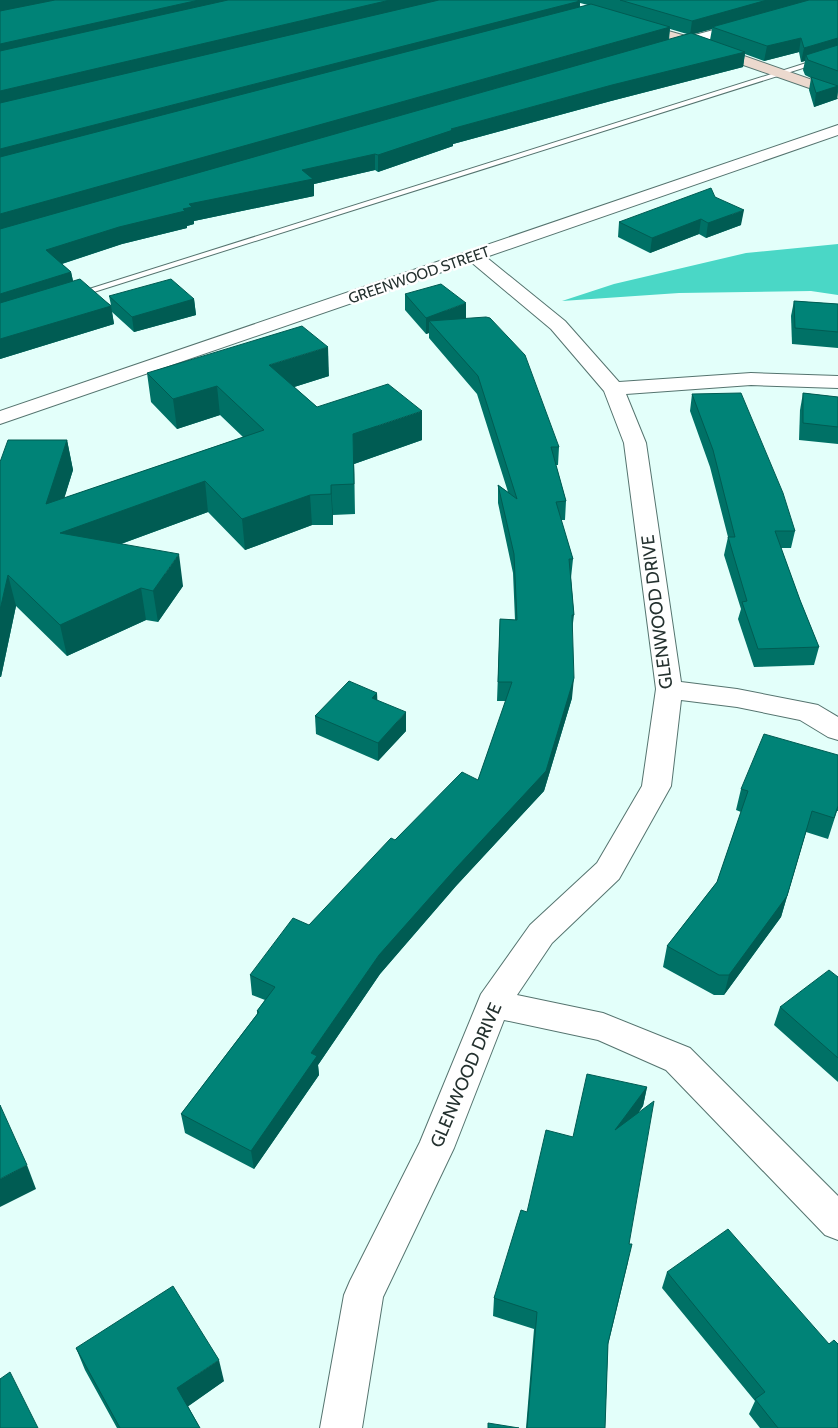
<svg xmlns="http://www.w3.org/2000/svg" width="838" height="1428" font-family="Cabin,sans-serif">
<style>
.water{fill:#4ad7c6}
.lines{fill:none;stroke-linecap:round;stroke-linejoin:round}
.lane-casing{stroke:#55746f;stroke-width:2}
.street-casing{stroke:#55746f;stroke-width:2}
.secondary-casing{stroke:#55746f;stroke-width:2}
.lane{fill:#fff;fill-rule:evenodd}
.street{fill:#fff;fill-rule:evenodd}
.secondary{fill:#ecd9ce;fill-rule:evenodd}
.wall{fill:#007166;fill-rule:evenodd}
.shaded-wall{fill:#005c53}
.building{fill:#008377;stroke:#005c53}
.labels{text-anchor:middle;stroke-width:5;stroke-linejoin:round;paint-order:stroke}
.far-street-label{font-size:15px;fill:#24312f;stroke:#fff}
.street-label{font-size:18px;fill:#24312f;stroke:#fff}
</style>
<rect width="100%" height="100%" fill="#e3fffa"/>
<polygon class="water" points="838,244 838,295 811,291 679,293 562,301 614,284 746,253"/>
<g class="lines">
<g class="lane-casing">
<polygon id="lane" points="838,53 838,57 78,297 75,298 70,295"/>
</g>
<g class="street-casing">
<g id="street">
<polygon points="747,21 752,22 754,25 752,28 666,51 659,47 661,44"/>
<polygon points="838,125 838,135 486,257 565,321 619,382 751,373 838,376 838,388 751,385 626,394 646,443 681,682 737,689 808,703 818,705 838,717 838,740 828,737 800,720 737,707 681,700 671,786 619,879 552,943 517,995 603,1013 690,1048 838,1196 838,1240 825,1235 666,1070 598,1040 504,1020 454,1148 383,1297 362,1428 320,1428 344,1295 350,1281 420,1142 481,994 530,925 597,863 642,786 656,689 624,443 604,391 551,329 471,262 0,424 0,411"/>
</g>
</g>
<g class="secondary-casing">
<polygon id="secondary" points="633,21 693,38 838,89 838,98 683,44 628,28 626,25 628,22"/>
</g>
<use href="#lane" class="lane"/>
<use href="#street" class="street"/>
<use href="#secondary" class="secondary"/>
</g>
<g class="wall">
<path d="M0,0H838V92L837,99L814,107L809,90L811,78L805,75L803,70L805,61L801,62L799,52L764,61L745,54L743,67L611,101L453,144V146L378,172L375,170L314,184V196L194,221V224L187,226V228L122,244L62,264L71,272L73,281L111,305L109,296L194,299L196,315L134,332L112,312L114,324L0,359ZM580,3L588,5L580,7ZM670,29L687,34L669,40ZM712,29L710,40L693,34Z"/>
<polygon points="715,197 741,225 706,238 699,234 650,253 618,237 619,222"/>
<polygon points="405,294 466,319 559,447 558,465 556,465 566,501 565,520 561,520 573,559 571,578 574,615 572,631 572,698 544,791 456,886 380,974 318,1065 319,1075 254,1169 185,1133 181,1114 257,1014 257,1011 265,1000 252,995 250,975 309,925 395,840 478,780 506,701 497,701 500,619 515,620 513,573 498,503 498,485 508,492 477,394 429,338 429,333 426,334 405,310"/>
<polygon points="794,301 838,304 838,348 792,344 791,316"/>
<polygon points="147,373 329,376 294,387 317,407 422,440 354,464 355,514 333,515 333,525 312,525 245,550 208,512 121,544 183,586 158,622 146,620 67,656 16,606 1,677 0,677 0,462 67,440 73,470 64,498 243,437 220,415 177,429 151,402"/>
<polygon points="803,393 838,397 838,444 799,440 800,410"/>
<polygon points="692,394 795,531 791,548 781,548 800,600 819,647 814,665 754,667 738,619 741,609 724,555 728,537 710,467 690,411"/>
<polygon points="377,701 406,731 378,761 316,734 315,716"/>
<polygon points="838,755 838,811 837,811 828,839 806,832 781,917 724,995 714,995 663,967 667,946 717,882 741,812 736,810 741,789"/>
<polygon points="838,977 838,1082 774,1025 780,1007"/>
<polygon points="647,1087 643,1106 638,1113 628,1262 608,1345 605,1428 526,1428 534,1329 493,1316 494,1298 573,1137"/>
<polygon points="667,1272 829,1344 838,1428 760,1428 749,1414 755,1401 662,1288"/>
<polygon points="76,1348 224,1381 188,1406 200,1428 117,1428 85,1370"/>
</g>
<g class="shaded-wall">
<polygon points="0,0 69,0 0,14"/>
<polygon points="199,0 263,0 0,59 0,44"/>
<polygon points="390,0 449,0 0,107 0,91"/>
<polygon points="767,0 814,0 712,27 712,29 690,35 692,21"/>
<polygon points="580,1 579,15 0,166 0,149"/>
<polygon points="670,27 668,42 0,232 0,214"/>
<polygon points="801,38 799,52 764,61 767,46"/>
<polygon points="838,38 838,52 806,55 805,61 801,62 804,48"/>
<polygon points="745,52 743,67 611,101 453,144 453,146 378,172 378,155 451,129 612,85"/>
<polygon points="838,86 837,99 814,107 816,93"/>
<polygon points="375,154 375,170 314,184 314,196 194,221 194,224 187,226 187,228 122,244 49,268 46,250 119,227 183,209 189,204 302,170"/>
<polygon points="744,210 741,225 706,238 708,223"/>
<polygon points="701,219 699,234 650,253 652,238"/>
<polygon points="71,272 75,290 0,313 0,294"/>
<polygon points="194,299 196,315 134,332 132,317"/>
<polygon points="466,303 466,319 429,321 429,333 426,334 426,318"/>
<polygon points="111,306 114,324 0,359 0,339"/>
<polygon points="328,347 329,376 272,394 269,365"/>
<polygon points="217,386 220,415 177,429 173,399"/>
<polygon points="422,411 422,440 354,464 355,514 353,434"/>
<polygon points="67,440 73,470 53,535 46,504"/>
<polygon points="205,481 208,512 66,564 60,533"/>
<polygon points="331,485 333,515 333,525 331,494"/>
<polygon points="310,495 312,525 245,550 242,519"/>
<polygon points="179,554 183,586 158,622 153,591"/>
<polygon points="8,575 16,606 1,677 0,675 0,610"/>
<polygon points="141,588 146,620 67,656 60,625"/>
<polygon points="574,678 572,698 544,791 456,886 380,974 318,1065 319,1075 254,1169 251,1151 311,1053 379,955"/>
<polygon points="377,693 378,711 372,698"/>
<polygon points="406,712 406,731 378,761 378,743"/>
<polygon points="812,811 781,917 724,995 729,975"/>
<polygon points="647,1087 643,1106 612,1149 615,1130"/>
<polygon points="27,1165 36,1189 0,1207 0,1179"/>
<polygon points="219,1360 224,1381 183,1410 177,1388"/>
</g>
<g class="building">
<polygon points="55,0 199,0 0,44 0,11"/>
<polygon points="228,0 390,0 0,91 0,51"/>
<polygon points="439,0 577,0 580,1 0,149 0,103"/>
<polygon points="620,0 767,0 692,21"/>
<polygon points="809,0 838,0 838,38 804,48 801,38 767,46 712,27"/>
<polygon points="591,4 670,27 0,214 0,157"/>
<polygon points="691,33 745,52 612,85 451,129 453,130 378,155 375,154 302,170 313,179 189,204 192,207 183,209 185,211 119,227 46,250 71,272 0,294 0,229"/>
<polygon points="838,45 838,71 808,60 806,55"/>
<polygon points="811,77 838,86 816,93"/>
<polygon points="711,188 715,197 744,210 708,223 701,219 652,238 619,222"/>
<polygon points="80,279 111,306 0,339 0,303"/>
<polygon points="171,279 194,299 132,317 109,296"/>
<polygon points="441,284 466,303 426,318 405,294"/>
<polygon points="794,301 838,304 838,332 795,328"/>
<polygon points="486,317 490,318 525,355 559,447 551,447 566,501 556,502 573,559 569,559 574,615 572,615 574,678 546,771 457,867 379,955 311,1053 317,1056 251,1151 181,1114 259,1012 257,1011 275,987 250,975 293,918 309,925 391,838 395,840 462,772 478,780 512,682 498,682 500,619 517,620 514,554 498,485 517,499 478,376 429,321"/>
<polygon points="302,326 328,347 269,365 317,407 388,384 422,411 353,434 354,484 331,485 331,494 310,495 242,519 205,481 60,533 179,554 153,591 141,588 60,625 8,575 0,610 0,462 8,440 67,440 46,504 264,430 217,386 173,399 147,373"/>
<polygon points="741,393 783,493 795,531 775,531 800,600 819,647 758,649 742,602 747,601 728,537 735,537 713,450 692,394"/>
<polygon points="803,393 838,397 838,427 803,423"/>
<polygon points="349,681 377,693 372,698 406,712 378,743 315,716"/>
<polygon points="764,734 838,755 838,806 834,818 812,811 787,896 729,975 719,975 667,946 717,882 748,791 741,789"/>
<polygon points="829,970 838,977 838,1058 780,1007"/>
<polygon points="587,1074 647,1087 615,1130 654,1101 629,1244 632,1244 608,1343 605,1428 527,1428 537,1312 494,1298 521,1210 527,1212 546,1130 573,1137"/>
<polygon points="0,1105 27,1165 0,1179"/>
<polygon points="728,1229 829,1344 834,1340 838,1344 838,1428 778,1428 755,1399 765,1392 667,1272"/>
<polygon points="173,1286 219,1360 177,1388 200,1428 120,1428 76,1348"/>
<polygon points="10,1372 38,1428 0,1428 0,1379"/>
<polygon points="488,1423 519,1428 488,1428"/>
</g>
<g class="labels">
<g class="far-street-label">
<text transform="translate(419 275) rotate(-19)" y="5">GREENWOOD STREET</text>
</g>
<g class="street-label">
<text transform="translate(657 612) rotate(-97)" y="6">GLENWOOD DRIVE</text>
<text transform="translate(466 1075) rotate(-67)" y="6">GLENWOOD DRIVE</text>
</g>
</g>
</svg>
